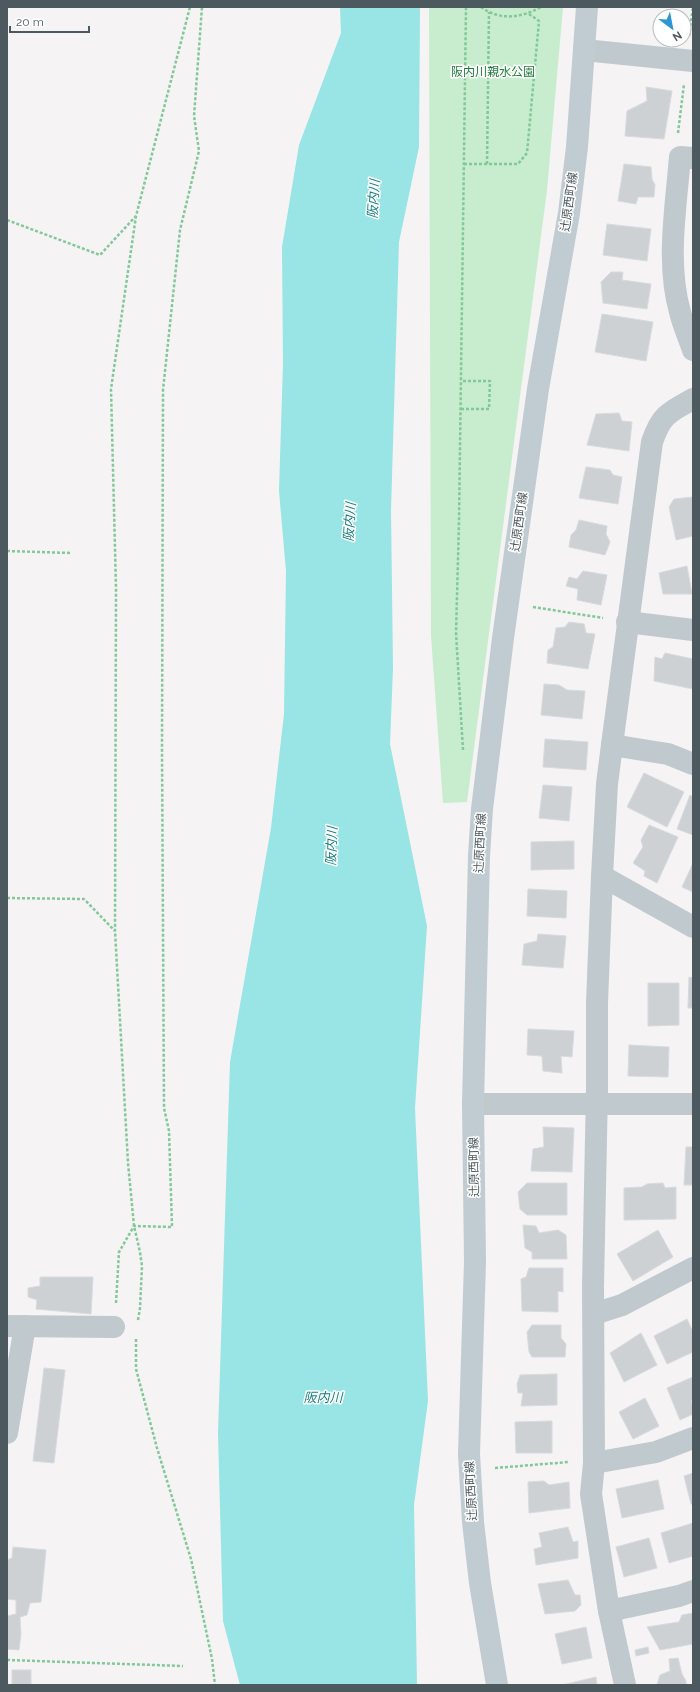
<svg xmlns="http://www.w3.org/2000/svg" width="700" height="1692" font-family="Raleway,'Noto Sans JP',sans-serif">
<style>
.green{fill:#c7edce}
.water{fill:#99e4e5}
.building{fill:#cdd1d4;stroke:#d8dadd}
.lines{fill:none;stroke-linecap:round;stroke-linejoin:round}
.path{stroke:#82c898;stroke-width:2.5;stroke-dasharray:3 2;stroke-linecap:butt}
.street{stroke:#c0c9cd;stroke-width:22}
.secondary{stroke:#c1ccd2;stroke-width:22}
.labels{text-anchor:middle;stroke-width:3;stroke-linejoin:round;paint-order:stroke}
.park-label{font-size:12px;fill:#217b3d;stroke:#fff}
.street-label{font-size:12px;fill:#4c595f;stroke:#fff}
.water-label{font-size:13px;font-style:italic;fill:#187d7e;stroke:#fff}
</style>
<rect width="100%" height="100%" fill="#f5f3f3"/>
<polygon class="green" points="429,7 563,7 547,190 467,802 443,803 431,636"/>
<polygon class="water" points="340,7 420,7 419,147 399,242 391,510 393,668 390,744 427,926 415,1108 428,1401 414,1505 417,1685 240,1685 223,1621 218,1433 230,1062 271,828 284,714 286,571 279,491 283,363 282,247 299,145 341,33"/>
<g class="building">
<polygon points="646,87 672,91 664,139 625,136 627,111 647,101"/>
<polygon points="624,164 651,167 652,179 655,185 654,197 638,197 636,204 618,201"/>
<polygon points="607,224 651,229 647,261 603,255"/>
<polygon points="611,272 623,272 622,280 651,284 647,309 603,303 601,282"/>
<polygon points="602,314 653,322 646,361 595,352"/>
<polygon points="619,413 622,421 632,422 629,451 587,445 596,414"/>
<polygon points="586,467 610,470 613,475 622,477 618,504 579,498"/>
<polygon points="693,497 693,536 676,540 669,507 674,499"/>
<polygon points="579,520 607,526 606,534 610,542 605,555 569,547 571,535 576,530"/>
<polygon points="687,566 692,594 663,594 659,573"/>
<polygon points="583,571 607,575 601,605 577,600 578,589 566,586 569,577 577,579"/>
<polygon points="569,622 584,624 586,633 595,634 588,669 547,663 548,650 553,647 556,628 565,627"/>
<polygon points="665,653 693,659 693,689 654,681 655,657 662,659"/>
<polygon points="544,684 559,685 567,690 585,691 582,719 541,715"/>
<polygon points="545,739 588,742 586,770 543,767"/>
<polygon points="644,773 684,792 667,827 627,807"/>
<polygon points="543,785 572,787 569,821 539,818"/>
<polygon points="690,795 693,797 693,835 677,829"/>
<polygon points="649,825 678,837 657,883 644,876 645,871 633,863 643,847 641,840"/>
<polygon points="574,841 574,869 531,870 531,842"/>
<polygon points="693,863 693,892 682,887"/>
<polygon points="528,889 567,891 566,918 527,916"/>
<polygon points="538,934 566,936 563,968 522,965 524,944 537,941"/>
<polygon points="689,977 693,978 693,1008 688,1008"/>
<polygon points="648,983 679,983 679,1025 648,1026"/>
<polygon points="528,1029 574,1031 572,1057 561,1056 562,1073 543,1071 542,1056 527,1055"/>
<polygon points="629,1045 669,1047 668,1077 628,1076"/>
<polygon points="543,1127 574,1128 572,1172 531,1171 533,1149 544,1147"/>
<polygon points="686,1147 693,1147 693,1185 684,1185"/>
<polygon points="527,1183 567,1183 567,1215 527,1215 520,1209 518,1192"/>
<polygon points="663,1183 665,1188 676,1187 676,1219 624,1220 624,1188 642,1187 647,1184"/>
<polygon points="523,1225 536,1226 539,1233 558,1230 566,1235 567,1259 532,1259 532,1252 525,1248"/>
<polygon points="658,1230 673,1257 633,1281 617,1254"/>
<polygon points="529,1268 563,1268 563,1292 558,1291 558,1312 522,1311 521,1279 526,1277"/>
<polygon points="40,1277 93,1277 91,1314 36,1309 37,1300 28,1297 28,1288 40,1286"/>
<polygon points="687,1319 693,1332 693,1352 667,1364 654,1336"/>
<polygon points="532,1325 561,1325 561,1338 566,1344 565,1357 532,1357 529,1352 527,1332"/>
<polygon points="641,1333 657,1365 624,1382 610,1353"/>
<polygon points="44,1368 65,1370 54,1463 33,1461"/>
<polygon points="557,1374 557,1405 521,1406 523,1393 518,1393 517,1384 520,1375"/>
<polygon points="693,1377 693,1399 691,1401 693,1405 693,1414 680,1420 667,1388"/>
<polygon points="645,1398 659,1426 633,1439 619,1412"/>
<polygon points="552,1421 552,1453 516,1453 515,1422"/>
<polygon points="693,1473 693,1504 691,1504 684,1476"/>
<polygon points="658,1480 664,1509 622,1518 616,1489"/>
<polygon points="544,1481 549,1485 569,1482 570,1508 529,1513 528,1482"/>
<polygon points="693,1523 693,1556 669,1563 661,1533"/>
<polygon points="568,1527 573,1542 578,1541 578,1558 536,1565 534,1549 542,1547 539,1533"/>
<polygon points="649,1538 657,1568 624,1577 616,1547"/>
<polygon points="13,1547 46,1550 41,1602 30,1603 27,1615 20,1617 21,1634 19,1650 7,1649 7,1616 16,1614 16,1600 7,1599 7,1560 12,1558"/>
<polygon points="568,1580 575,1595 580,1595 581,1605 575,1611 545,1614 538,1584"/>
<polygon points="693,1613 693,1644 660,1650 647,1627 679,1622 682,1615"/>
<polygon points="586,1627 592,1658 562,1664 555,1634"/>
<polygon points="648,1647 649,1653 636,1656 635,1650"/>
<polygon points="678,1658 682,1674 686,1681 686,1685 657,1685 660,1675 670,1671 669,1659"/>
<rect x="12" y="1670" width="19" height="15"/>
<polygon points="596,1677 597,1685 562,1685"/>
</g>
<g class="lines">
<g class="path">
<path d="M481,7C500,21 521,18 541,7"/>
<polyline points="689,36 693,7"/>
<polyline points="678,133 684,84"/>
<polyline points="464,164 518,164 527,153 539,21 529,14"/>
<polyline points="487,164 489,12"/>
<polyline points="7,220 100,255 136,216"/>
<polyline points="461,409 489,409 490,381 461,381"/>
<polyline points="7,551 71,553"/>
<polyline points="533,607 603,618"/>
<polyline points="463,750 456,633 459,521 466,7"/>
<polyline points="7,898 84,899 115,931"/>
<polyline points="116,1303 119,1252 134,1226 172,1227 169,1131 164,1108 162,751 163,390 180,230 199,151 194,116 202,7"/>
<polyline points="138,1320 140,1308 142,1266 140,1252 134,1226 128,1163 115,931 116,589 111,389 136,216 190,7"/>
<polyline points="136,1339 136,1369 157,1448 191,1559 212,1659 215,1685"/>
<polyline points="495,1468 569,1462"/>
<polyline points="7,1660 183,1666"/>
</g>
<g class="street">
<polyline points="584,50 693,61"/>
<path d="M693,158L680,157C676,207 666,263 680,312C683,325 689,338 693,350"/>
<polyline points="627,622 693,630"/>
<polyline points="612,745 668,754 693,764"/>
<polyline points="602,876 693,927"/>
<polyline points="473,1104 693,1104"/>
<polyline points="594,1314 622,1305 693,1268"/>
<polyline points="7,1326 114,1327"/>
<polyline points="7,1433 25,1326"/>
<polyline points="594,1463 656,1452 693,1438"/>
<polyline points="609,1611 679,1596 693,1591"/>
<path d="M625,1685L609,1611L591,1494L594,1463L593,1286L597,1089V1003L602,876L607,784L612,745L652,442C661,415 669,412 693,399"/>
</g>
<polyline class="secondary" points="497,1685 480,1583 473,1522 469,1454 475,1262 473,1104 479,856 482,809 503,638 538,389 569,213 577,147 587,7"/>
</g>
<g class="labels">
<g class="park-label">
<text x="493" y="76">阪内川親水公園</text>
</g>
<g class="street-label">
<text transform="translate(569 202) rotate(-82)" y="4">辻原西町線</text>
<text transform="translate(519 522) rotate(-82)" y="4">辻原西町線</text>
<text transform="translate(480 843) rotate(-87)" y="4">辻原西町線</text>
<text transform="translate(474 1167) rotate(-91)" y="4">辻原西町線</text>
<text transform="translate(471 1491) rotate(-93)" y="4">辻原西町線</text>
</g>
<g class="water-label">
<text transform="translate(373 199) rotate(-86)" y="5">阪内川</text>
<text transform="translate(349 522) rotate(-86)" y="5">阪内川</text>
<text transform="translate(331 846) rotate(-88)" y="5">阪内川</text>
<text x="323" y="1402">阪内川</text>
</g>
</g>
<rect width="700" height="1692" fill="none" stroke="#4c595f" stroke-width="16"/>
<g transform="translate(672 28) rotate(148)"><circle r="19" fill="#ffffff" stroke="#b7bdbf"/>
<path d="M0-3L7 15L0 10L-7 15Z" fill="#2d96d5"/>
<text y="-6" font-size="11" font-weight="bold" text-anchor="middle" fill="#4c595f">N</text>
</g>
<path d="M10 26v6h79v-6" fill="none" stroke="#4c595f" stroke-width="2"/>
<text x="16" y="26" font-size="12" fill="#4c595f" stroke="#ffffff" stroke-width="3" paint-order="stroke">20 m</text>
</svg>
